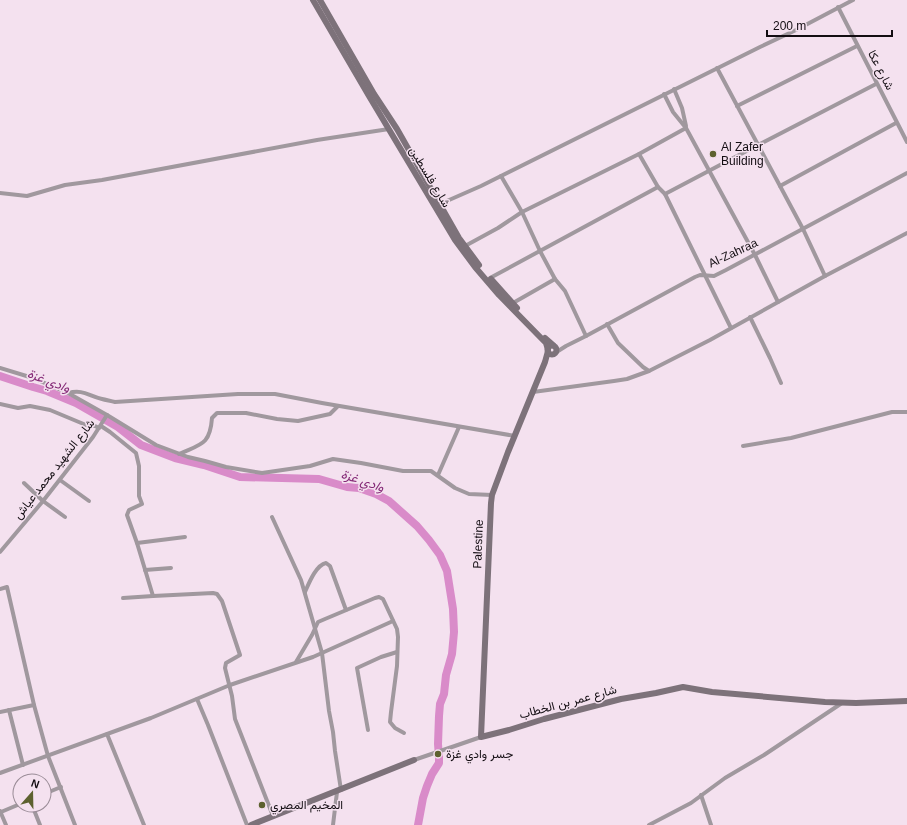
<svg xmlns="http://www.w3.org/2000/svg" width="907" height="825" font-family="Helvetica,Vazirmatn,sans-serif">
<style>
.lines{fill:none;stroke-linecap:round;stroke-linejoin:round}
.river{stroke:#d98bc9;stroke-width:8}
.street{stroke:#a0989e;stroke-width:4}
.secondary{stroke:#7d727a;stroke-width:6}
.poi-dot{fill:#5d612f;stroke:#f4e1ef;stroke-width:1.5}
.labels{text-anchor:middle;stroke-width:3;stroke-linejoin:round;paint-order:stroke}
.street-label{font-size:12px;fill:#130d12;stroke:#f4e1ef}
.poi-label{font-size:12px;fill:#130d12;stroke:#f4e1ef;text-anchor:start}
.water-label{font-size:13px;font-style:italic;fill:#852a77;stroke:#f4e1ef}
</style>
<rect width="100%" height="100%" fill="#f4e1ef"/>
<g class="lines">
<polyline class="river" points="0,376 33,387 47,391 76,403 118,427 141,445 175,458 204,465 240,477 319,479 347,487 359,488 376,494 389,501 417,526 429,540 440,555 447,571 453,609 454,632 452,654 446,675 444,694 440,704 439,716 438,744 439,757 439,763 432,774 427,786 423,798 418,825"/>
<g class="street">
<polyline points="838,7 907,142"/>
<polyline points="717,68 803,229 825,276"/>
<polyline points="674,89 682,108 686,126"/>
<polyline points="664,94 673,112 686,128 755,255 778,302"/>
<polyline points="737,106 857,46"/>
<polyline points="639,154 686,128"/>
<polyline points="501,176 522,212 540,251 555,279 565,291 586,336"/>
<polyline points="780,186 896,123"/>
<polyline points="0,193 27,196 65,185 102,180 317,140 389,129"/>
<polyline points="665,194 758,145 876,84"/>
<polyline points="440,204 481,186 760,47 796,30 853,0"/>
<polyline points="465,246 498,228 522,212 639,154 658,187 665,194 731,328"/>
<polyline points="490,278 658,187"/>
<polyline points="513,303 555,279"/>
<polyline points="750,317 770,358 781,383"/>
<polyline points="607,324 618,343 643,367 649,371 710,340 825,276 907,233"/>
<polyline points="555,353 566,346 586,336 695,277 700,275 714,276 726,270 907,173"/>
<polyline points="0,368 33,378 68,393 107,415 156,445 188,457 205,461 226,467 262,473 310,466 333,459 361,463 403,471 431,471 455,488 469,494 492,495"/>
<polyline points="533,392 614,381 627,379 649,371"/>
<path d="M68,393C84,389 88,396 102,399C106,400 111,401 115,402L238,394H275L322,403L515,436"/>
<polyline points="0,404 18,408 30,406 50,410 86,425 95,426 99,428"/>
<polyline points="101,426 110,432 136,453 139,466 139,496 142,504 129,510 127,515 137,543 153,596 213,593 217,594 222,601 240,655 226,663 225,668 232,696 235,719 273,816"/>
<polyline points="743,446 791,438 892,412 907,412"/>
<path d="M179,454C201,444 210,445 212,418L217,413H246L277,419L298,421L330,414L338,406"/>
<polyline points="438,475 459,427"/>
<polyline points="60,480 89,501"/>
<polyline points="24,483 43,501 65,517"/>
<polyline points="272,517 301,580 322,653 329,711 333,732 335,751 341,790"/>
<polyline points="137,543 185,537"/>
<polyline points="0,552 43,501 93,437 107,415"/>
<polyline points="145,570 171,568"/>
<polyline points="0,589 7,587 34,705 0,712"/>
<path d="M305,592C309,583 316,565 326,563L330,566L346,610"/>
<polyline points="123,598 153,596"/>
<polyline points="296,662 312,635 318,622 325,619 375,598 379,597 383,599 397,629 398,637 397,666 391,712 390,722 395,728 404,733"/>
<polyline points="197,699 208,725 247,825"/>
<polyline points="34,705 48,756 75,825"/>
<polyline points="9,710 23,765"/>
<polyline points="368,730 357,668 381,657 397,652"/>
<polyline points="107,734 144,825"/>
<polyline points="414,760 481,737"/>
<polyline points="0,773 151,718 230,685 313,657 393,621"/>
<polyline points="44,794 61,787"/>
<polyline points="701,795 711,825"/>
<polyline points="32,805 40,825"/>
<polyline points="0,811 6,825"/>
<polyline points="1,812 20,804"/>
<polyline points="333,825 337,792"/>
<polyline points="649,825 691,803 725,778 764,755 842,703"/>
</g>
<g class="secondary">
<polyline points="313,0 369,96 455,240 475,267 499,295 544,341 546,343 548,350"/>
<polyline points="320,0 374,94 397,129 459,238 479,265"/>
<polyline points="491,279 517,308"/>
<polyline points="545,338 553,345"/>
<circle cx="552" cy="350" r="4.5"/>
<polyline points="548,351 545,362 508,452 492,495 491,503 481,737 509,730 544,719 621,699 656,693 683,687 712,692 825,702 856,703 907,701"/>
<polyline points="251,825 414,760"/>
</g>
</g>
<g class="poi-dot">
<circle cx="713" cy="154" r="4"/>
<circle cx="438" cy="754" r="4"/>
<circle cx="262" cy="805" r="4"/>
</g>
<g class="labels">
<g class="street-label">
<text transform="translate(881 70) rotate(63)" y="4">شارع عكا</text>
<text transform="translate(430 177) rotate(59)" y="4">شارع فلسطين</text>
<text transform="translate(733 253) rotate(-25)" y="4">Al-Zahraa</text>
<text transform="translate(54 469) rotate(-52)" y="4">شارع الشهيد محمد عياش</text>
<text transform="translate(478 544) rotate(-88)" y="4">Palestine</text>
<text transform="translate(568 702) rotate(-15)" y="4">شارع عمر بن الخطاب</text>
</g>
<g class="poi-label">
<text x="721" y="151">Al Zafer<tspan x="721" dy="14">Building</tspan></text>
<text x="446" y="758">جسر وادي غزة</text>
<text x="270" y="809">المخيم المصري</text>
</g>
<g class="water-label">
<text transform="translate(49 380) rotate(21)" y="5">وادي غزة</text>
<text transform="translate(363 480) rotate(19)" y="5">وادي غزة</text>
</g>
</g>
<g transform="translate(32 793) rotate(20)"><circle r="19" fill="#f4e1ef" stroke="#9a8c97"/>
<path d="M0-3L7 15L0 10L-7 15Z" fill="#5d612f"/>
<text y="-6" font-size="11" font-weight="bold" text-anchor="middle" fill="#130d12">N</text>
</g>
<path d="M767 30v6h125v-6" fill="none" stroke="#130d12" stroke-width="2"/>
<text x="773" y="30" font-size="12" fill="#130d12" stroke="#f4e1ef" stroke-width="3" paint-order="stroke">200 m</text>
</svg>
